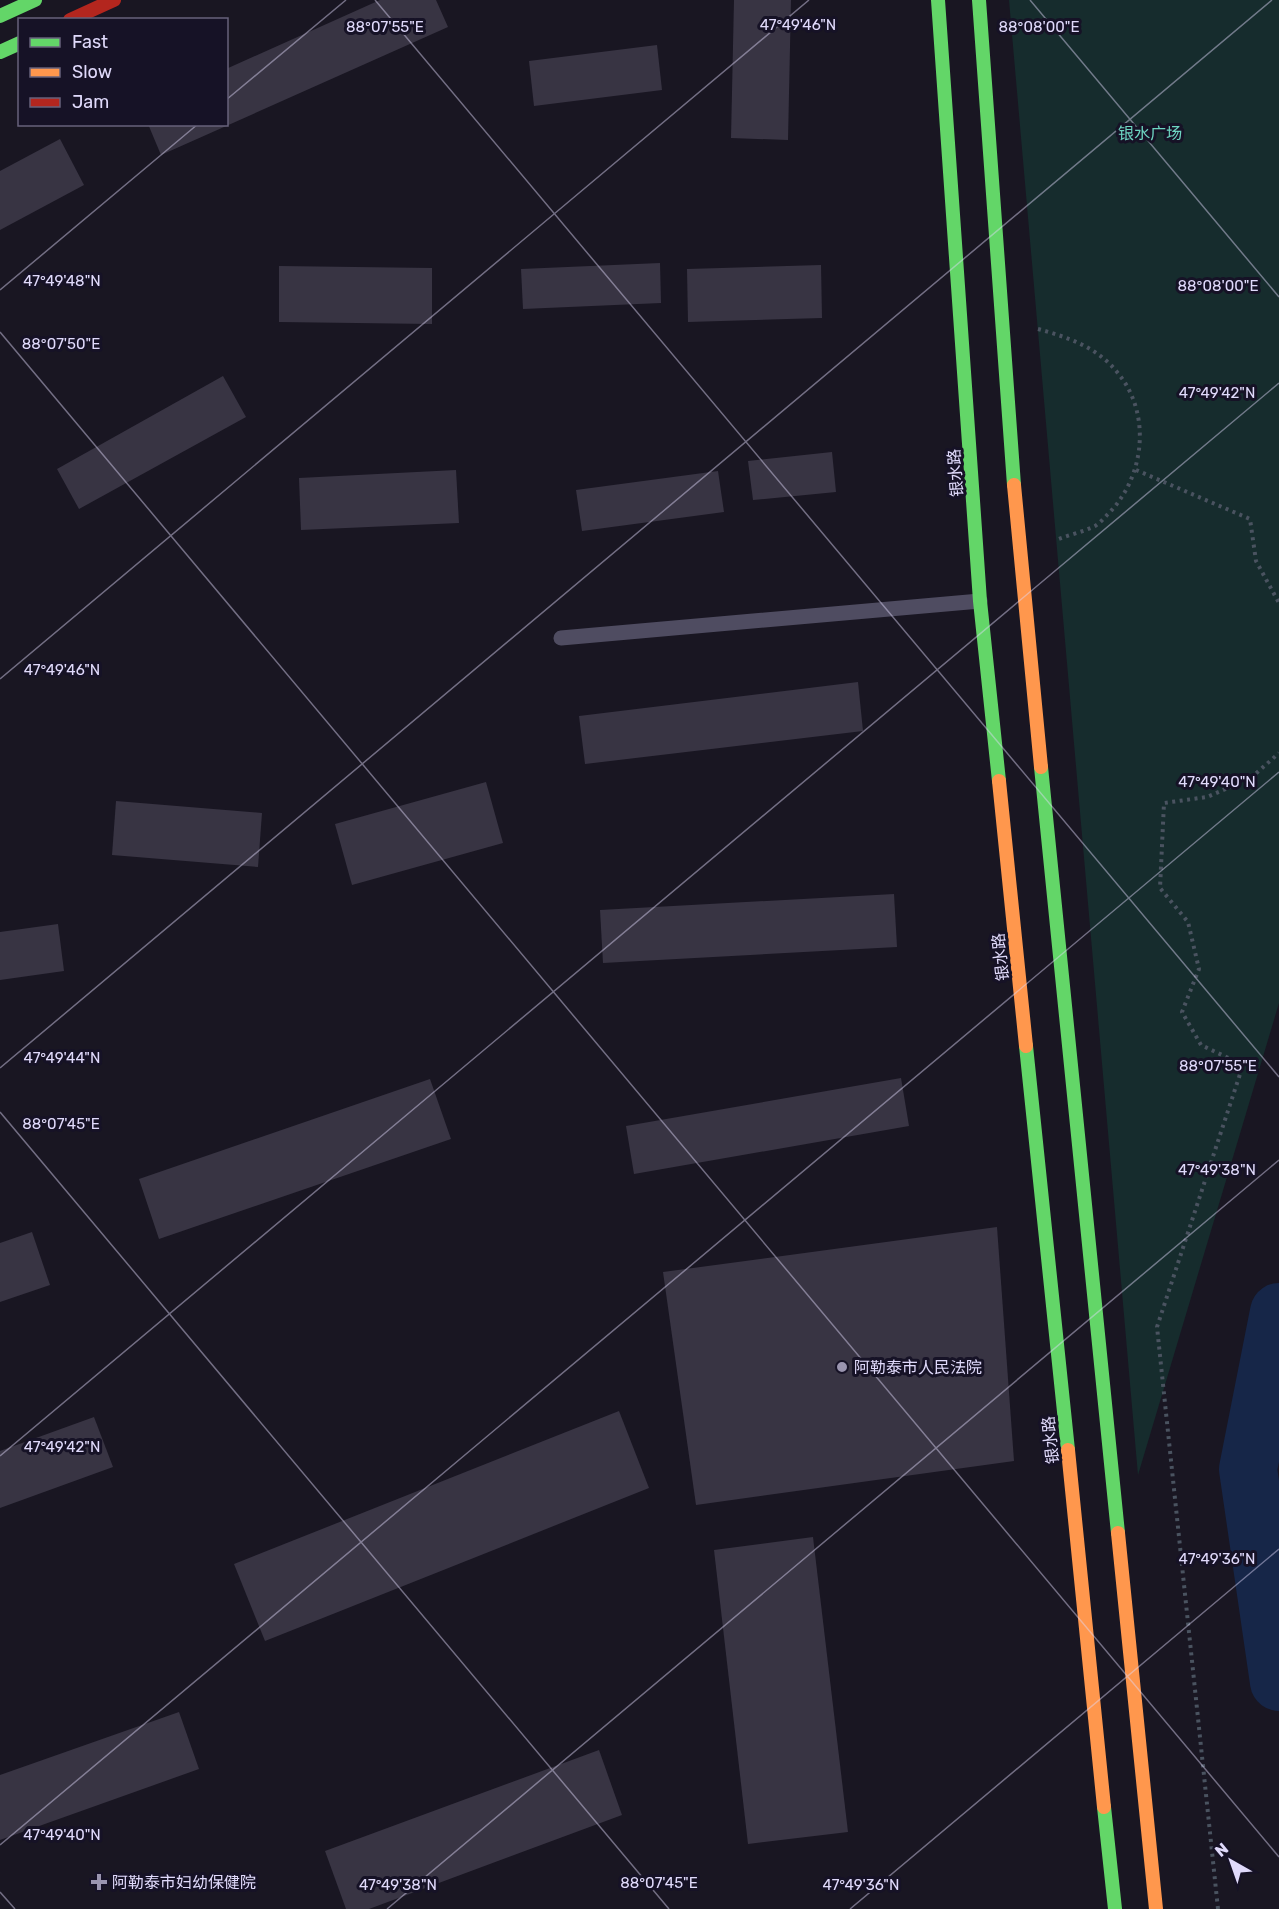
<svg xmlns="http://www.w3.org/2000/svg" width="1279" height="1909" font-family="Rubik,'Noto Sans SC',sans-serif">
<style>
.green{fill:#162c2d}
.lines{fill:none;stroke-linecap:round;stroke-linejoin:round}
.river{stroke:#162648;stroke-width:58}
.building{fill:#383443}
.path{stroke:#4a5360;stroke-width:4;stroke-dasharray:3 4.5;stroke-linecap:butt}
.lane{stroke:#4f4c61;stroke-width:15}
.fast{stroke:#63d668;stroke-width:14}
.slow{stroke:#ff974d;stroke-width:14}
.jam{stroke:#b3261e;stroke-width:14}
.ticks{fill:none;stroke:#e0dafb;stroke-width:1.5;stroke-opacity:0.45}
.poi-dot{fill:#9a95af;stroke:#161226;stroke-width:2}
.labels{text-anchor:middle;stroke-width:6;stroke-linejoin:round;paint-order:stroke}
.park-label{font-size:16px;fill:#6dd5c1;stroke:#161226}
.street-label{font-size:16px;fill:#e0dafb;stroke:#161226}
.poi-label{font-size:16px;fill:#e0dafb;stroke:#161226;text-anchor:start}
.ticks-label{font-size:15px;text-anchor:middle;fill:#e0dafb;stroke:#161226;stroke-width:6;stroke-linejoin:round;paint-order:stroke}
</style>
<rect width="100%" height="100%" fill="#191622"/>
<polygon class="green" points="1009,0 1279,0 1279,1003 1138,1475"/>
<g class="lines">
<polyline class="river" points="1279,1312 1248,1469 1279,1682"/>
</g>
<g class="building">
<polygon points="380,0 436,0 448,27 161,155 148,124 226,124 226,69"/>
<polygon points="734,0 791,0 788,140 731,138"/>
<polygon points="657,45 662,90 534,106 529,61"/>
<polygon points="60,139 84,185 0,230 0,171"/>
<polygon points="660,263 661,303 523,309 521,269"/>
<polygon points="821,265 822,318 688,322 687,269"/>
<polygon points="279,266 432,268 432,324 279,322"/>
<polygon points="223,376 246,417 79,509 57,469"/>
<polygon points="832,452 836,492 753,500 748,461"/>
<polygon points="456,470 459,523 301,530 299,478"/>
<polygon points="718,471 724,512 582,531 576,490"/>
<polygon points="858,682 863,731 585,764 579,716"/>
<polygon points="486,782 503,843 352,885 335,824"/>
<polygon points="116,801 262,813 258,867 112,855"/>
<polygon points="894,894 897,947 603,963 600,910"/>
<polygon points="58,924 64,971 0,980 0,932"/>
<polygon points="901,1078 909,1126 634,1174 626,1126"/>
<polygon points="430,1079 451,1139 159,1239 139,1179"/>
<polygon points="997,1227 1014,1461 696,1505 663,1272"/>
<polygon points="32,1232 50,1285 0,1302 0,1243"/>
<polygon points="619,1411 649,1488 265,1641 234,1564"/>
<polygon points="94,1417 113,1467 0,1508 0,1451"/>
<polygon points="813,1537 848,1832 748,1844 714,1550"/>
<polygon points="179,1712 199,1769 0,1840 0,1775"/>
<polygon points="599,1750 622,1815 369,1909 346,1909 325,1851"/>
</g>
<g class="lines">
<g class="path">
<path d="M1038,329C1067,337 1097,347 1117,372C1152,413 1145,477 1108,514C1104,518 1100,523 1095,526C1083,532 1068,535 1056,540"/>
<polyline points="1136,470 1250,519 1256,561 1279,603"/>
<polyline points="1218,1909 1157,1327 1243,1065 1201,1045 1182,1012 1199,969 1188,922 1160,888 1164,803 1207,797 1251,778 1279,753"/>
</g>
<polyline class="lane" points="561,638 980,601"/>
<g class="fast">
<polyline points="938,0 980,601 999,781"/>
<polyline points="979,0 1014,485"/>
<polyline points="0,16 35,0"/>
<polyline points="0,52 20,43"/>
<polyline points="1041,767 1118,1533"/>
<polyline points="1026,1046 1068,1450"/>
<polyline points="1104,1807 1115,1909"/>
</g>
<g class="slow">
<polyline points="1014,485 1041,767"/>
<polyline points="999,781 1026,1046"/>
<polyline points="1068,1450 1104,1807"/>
<polyline points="1118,1533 1156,1909"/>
</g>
<polyline class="jam" points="70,20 114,0"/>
</g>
<path class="ticks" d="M375,0L1279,1077M1030,0L1279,297M226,100L346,0M0,290L198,124M0,332L1279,1857M0,679L809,0M0,1068L1272,0M0,1112L669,1909M0,1456L1279,383M0,1845L1279,772M0,1892L15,1909M387,1909L1279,1160M850,1909L1279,1549"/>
<g class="poi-dot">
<circle cx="842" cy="1367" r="6"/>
<path d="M96 1873h6v6h6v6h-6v6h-6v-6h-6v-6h6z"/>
</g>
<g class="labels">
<g class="park-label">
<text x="1150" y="139">银水广场</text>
</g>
<g class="street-label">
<text transform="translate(955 473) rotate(-94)" y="6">银水路</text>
<text transform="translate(1000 957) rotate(-96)" y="6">银水路</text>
<text transform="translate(1050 1440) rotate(-96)" y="6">银水路</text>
</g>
<g class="poi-label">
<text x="854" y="1373">阿勒泰市人民法院</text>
<text x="112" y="1888">阿勒泰市妇幼保健院</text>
</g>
</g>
<g class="ticks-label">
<text x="798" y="30">47°49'46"N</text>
<text x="385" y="32">88°07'55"E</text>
<text x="1039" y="32">88°08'00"E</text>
<text x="62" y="286">47°49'48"N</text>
<text x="1218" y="291">88°08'00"E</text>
<text x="61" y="349">88°07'50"E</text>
<text x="1217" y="398">47°49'42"N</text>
<text x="62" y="675">47°49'46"N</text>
<text x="1217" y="787">47°49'40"N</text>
<text x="62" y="1063">47°49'44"N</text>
<text x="1218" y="1071">88°07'55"E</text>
<text x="61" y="1129">88°07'45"E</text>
<text x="1217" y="1175">47°49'38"N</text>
<text x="62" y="1452">47°49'42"N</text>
<text x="1217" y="1564">47°49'36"N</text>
<text x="62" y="1840">47°49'40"N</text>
<text x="659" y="1888">88°07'45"E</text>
<text x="398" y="1890">47°49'38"N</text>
<text x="861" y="1890">47°49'36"N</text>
</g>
<rect x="18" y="18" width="210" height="108" fill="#161226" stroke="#67627b" stroke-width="1.5"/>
<rect x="30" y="38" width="30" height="9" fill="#63d668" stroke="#67627b" stroke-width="1.5"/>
<text x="72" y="48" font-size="18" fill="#e0dafb">Fast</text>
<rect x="30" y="68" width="30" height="9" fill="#ff974d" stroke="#67627b" stroke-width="1.5"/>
<text x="72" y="78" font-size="18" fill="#e0dafb">Slow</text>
<rect x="30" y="98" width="30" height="9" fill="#b3261e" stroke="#67627b" stroke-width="1.5"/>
<text x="72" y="108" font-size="18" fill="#e0dafb">Jam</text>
<g transform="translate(1231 1861) rotate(320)" stroke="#161226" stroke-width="4.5" paint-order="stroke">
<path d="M0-4.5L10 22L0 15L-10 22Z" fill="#e0dafb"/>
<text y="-9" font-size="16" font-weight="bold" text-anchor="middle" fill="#e0dafb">N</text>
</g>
</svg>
